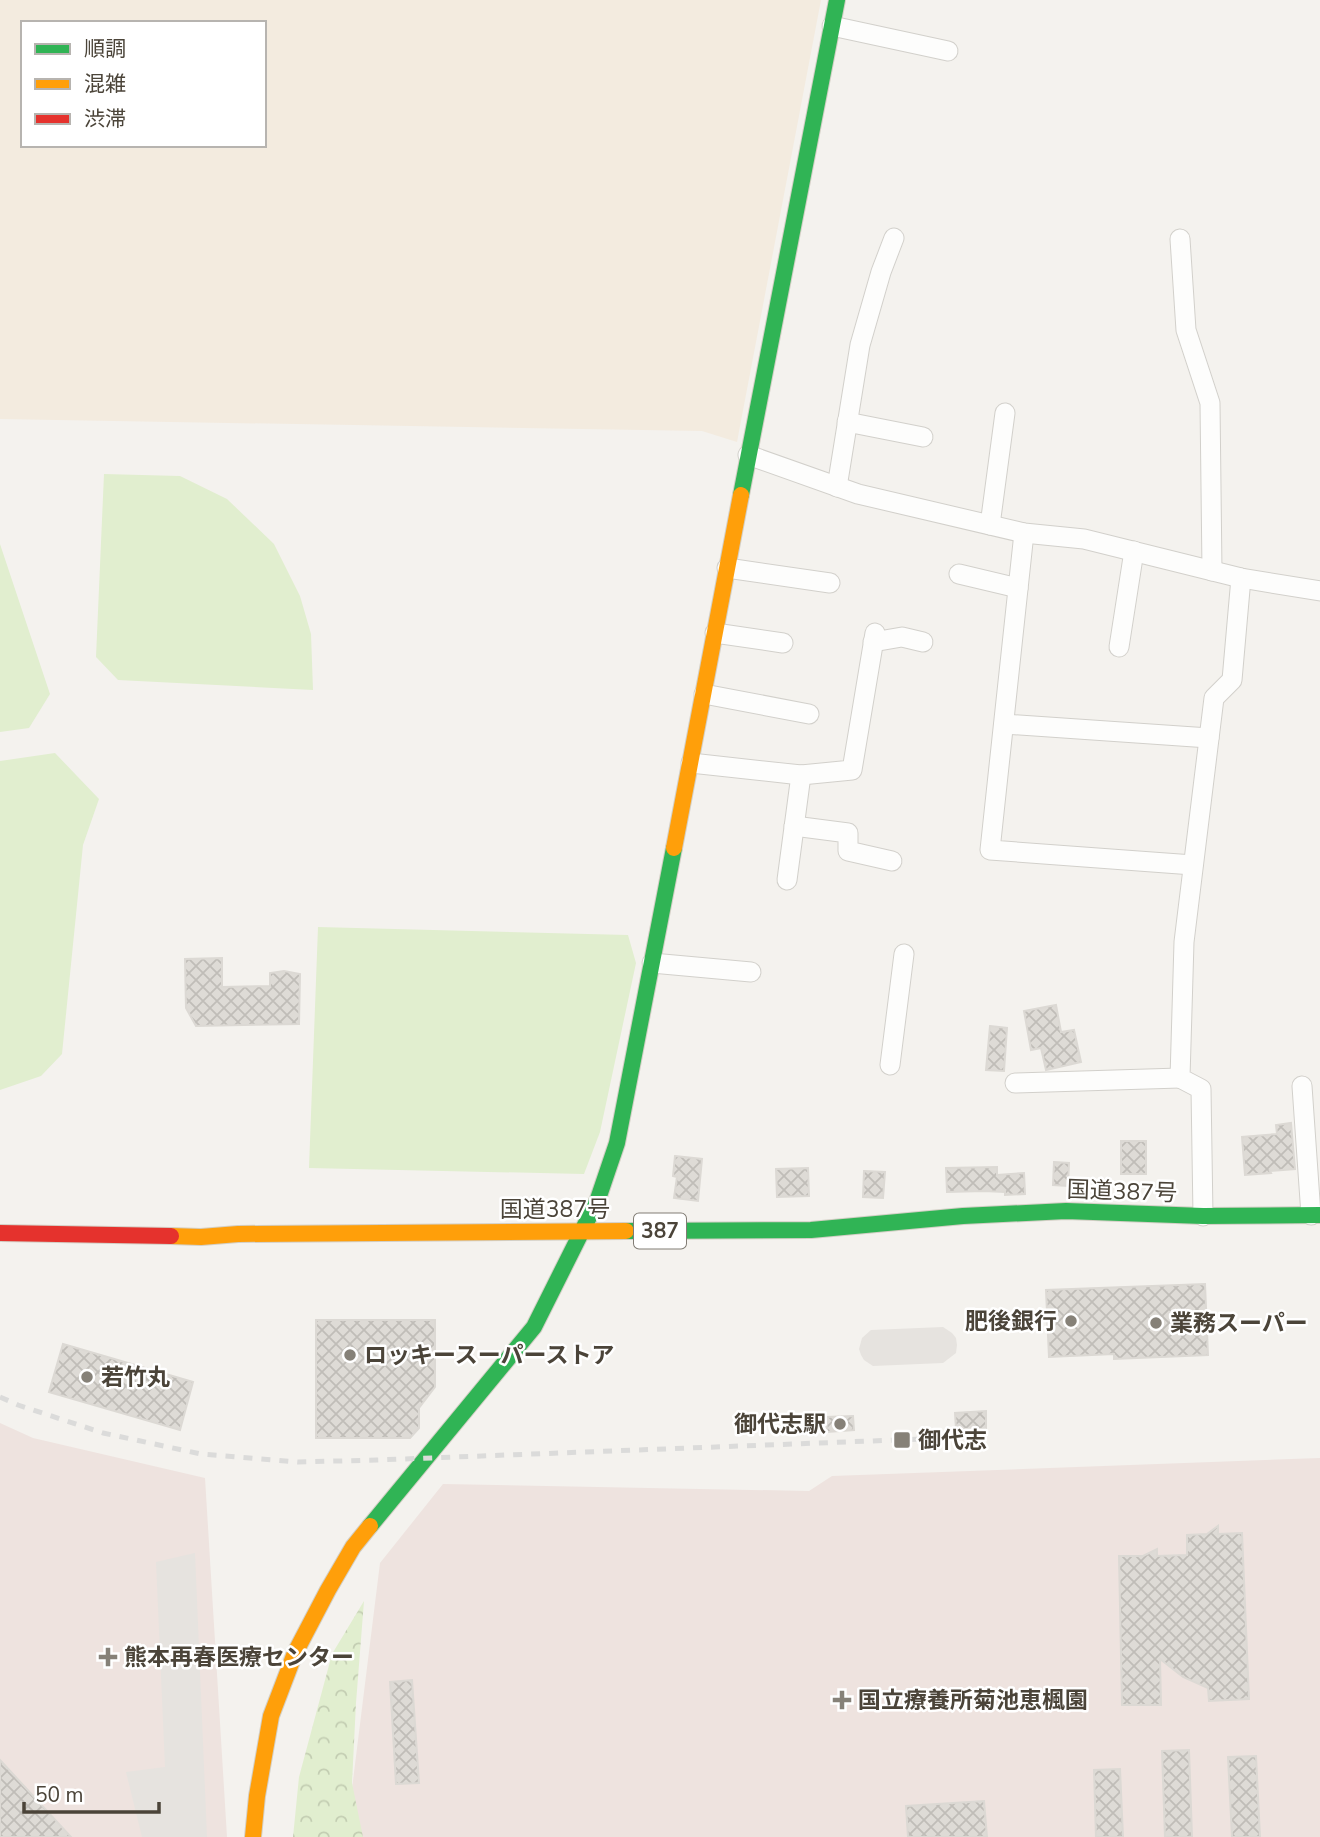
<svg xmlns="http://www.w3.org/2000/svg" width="1320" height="1837" font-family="'Nunito Sans','Noto Sans JP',sans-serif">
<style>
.commercial{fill:#f3ebdf;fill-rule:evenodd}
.medical{fill:#eee3df}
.forest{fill:url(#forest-crowns)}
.garden{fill:#e1eecf}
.parking{fill:#e6e3df}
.building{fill:url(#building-cross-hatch);stroke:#dcd9d4;stroke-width:2}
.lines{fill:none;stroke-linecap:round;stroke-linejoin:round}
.street-casing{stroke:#d2d0cb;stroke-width:21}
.fast-casing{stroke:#d3cfc5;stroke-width:18}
.slow-casing{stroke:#d3cfc5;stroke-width:18}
.jam-casing{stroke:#d3cfc5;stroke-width:18}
.street{stroke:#fdfdfc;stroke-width:19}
.fast{stroke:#30b455;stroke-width:16}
.slow{stroke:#ff9f0a;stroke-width:16}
.jam{stroke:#e5322d;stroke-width:16}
.rail{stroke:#dbdbda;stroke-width:5;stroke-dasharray:9 9;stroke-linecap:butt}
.poi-dot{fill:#868178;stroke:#fff;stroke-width:2.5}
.labels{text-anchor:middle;stroke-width:5;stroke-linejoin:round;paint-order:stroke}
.shield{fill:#fff;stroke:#817c74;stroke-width:2}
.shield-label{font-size:21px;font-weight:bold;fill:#4b4439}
.street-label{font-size:23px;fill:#4b4439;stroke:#fff}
.poi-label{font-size:23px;font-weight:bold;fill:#4b4439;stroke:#fff;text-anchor:start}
</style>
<defs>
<pattern id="forest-crowns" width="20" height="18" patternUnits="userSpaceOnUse" patternTransform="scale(1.75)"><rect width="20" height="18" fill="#e1eecf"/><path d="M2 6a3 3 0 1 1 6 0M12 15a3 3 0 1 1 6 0" fill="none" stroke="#c3cdb2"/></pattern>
<pattern id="building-cross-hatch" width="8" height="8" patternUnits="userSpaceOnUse" patternTransform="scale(1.75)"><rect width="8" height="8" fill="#dedbd6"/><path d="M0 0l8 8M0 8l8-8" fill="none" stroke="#c0bdb8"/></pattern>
</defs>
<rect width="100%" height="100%" fill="#f4f2ee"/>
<path class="commercial" d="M0,0H821L737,442L702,431L0,419ZM23,23H264V145H23Z"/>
<g class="medical">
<polygon points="0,1423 33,1438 205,1478 227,1837 0,1837"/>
<polygon points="1320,1458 1320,1837 346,1837 380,1563 443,1484 809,1491 832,1476"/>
</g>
<polygon class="forest" points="364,1601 356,1703 352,1783 363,1837 293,1837 299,1777 332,1654"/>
<g class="garden">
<polygon points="104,474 180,476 227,499 274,544 300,596 311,634 313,690 118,680 96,657"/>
<polygon points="0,544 50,694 29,728 0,732"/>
<polygon points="55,753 99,799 83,845 62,1054 41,1076 0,1090 0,761"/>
<polygon points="318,927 628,935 636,963 600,1132 584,1174 309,1168"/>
</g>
<g class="parking">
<polygon points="943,1327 952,1333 956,1338 957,1345 956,1353 943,1363 873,1366 864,1360 861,1355 859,1349 862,1338 871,1330"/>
<polygon points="195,1553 207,1837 142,1837 126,1772 165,1767 156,1562"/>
</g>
<g class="building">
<polygon points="222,958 222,987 270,986 270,973 284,971 300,974 299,1024 196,1026 186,1008 185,959"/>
<polygon points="1056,1005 1061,1032 1074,1030 1081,1062 1046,1070 1041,1048 1031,1050 1024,1011"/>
<polygon points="990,1026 1007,1028 1004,1071 986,1070"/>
<polygon points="1291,1123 1295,1169 1270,1171 1271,1173 1245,1175 1242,1137 1277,1134 1276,1125"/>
<rect x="1121" y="1141" width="25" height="33"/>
<polygon points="675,1156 702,1159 698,1201 674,1198 677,1177 673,1176"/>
<polygon points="1054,1162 1069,1163 1068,1186 1053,1185"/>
<polygon points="997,1167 997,1175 1024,1173 1025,1194 1005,1195 1005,1192 984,1191 947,1192 946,1168"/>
<polygon points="808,1168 809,1196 777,1197 776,1169"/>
<polygon points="864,1171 885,1172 883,1198 863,1197"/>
<polygon points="1205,1284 1208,1355 1114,1359 1114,1354 1049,1357 1046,1290"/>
<polygon points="316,1320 435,1320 435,1387 419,1408 419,1428 410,1438 316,1438"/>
<polygon points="63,1344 193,1382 180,1430 49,1392"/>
<polygon points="986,1411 986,1429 956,1429 955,1413"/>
<polygon points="853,1416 854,1430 827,1432 826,1417"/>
<polygon points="1218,1526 1218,1534 1242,1533 1249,1699 1209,1701 1208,1688 1183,1677 1160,1659 1161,1705 1122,1705 1119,1556 1143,1556 1157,1549 1157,1556 1187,1555 1187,1535 1207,1534"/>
<polygon points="412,1680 419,1783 396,1784 390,1682"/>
<polygon points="1189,1750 1192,1837 1165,1837 1162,1751"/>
<polygon points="1256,1756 1260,1837 1232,1837 1228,1757"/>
<polygon points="0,1760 71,1837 0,1837"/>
<polygon points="1120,1769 1123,1837 1096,1837 1094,1770"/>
<polygon points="984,1801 987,1837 908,1837 906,1806"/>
</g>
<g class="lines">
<g class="street-casing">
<g id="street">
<polyline points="832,26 948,51"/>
<polyline points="1180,239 1186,330 1210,403 1212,571"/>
<polyline points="847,422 923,437"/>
<polyline points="748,455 858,494 1024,533 1084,539 1241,578 1320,591"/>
<polyline points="837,487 860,345 881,272 894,238"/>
<polyline points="990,525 1005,413"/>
<polyline points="1024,533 990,850 1193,865"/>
<polyline points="727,568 830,583"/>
<polyline points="959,574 1018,588"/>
<polyline points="715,633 783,643"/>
<polyline points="873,642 902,637 923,642"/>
<polyline points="1119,647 1134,551"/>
<polyline points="704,694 809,714"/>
<polyline points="1004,724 1209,738"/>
<polyline points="691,763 801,775 852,770 875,633"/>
<polyline points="794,826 848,833 848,851 892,861"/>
<polyline points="787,880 801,775"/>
<polyline points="652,963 751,972"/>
<polyline points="890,1065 904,954"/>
<polyline points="1015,1083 1180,1078"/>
<polyline points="1302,1086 1311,1215"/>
<polyline points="1203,1216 1201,1089 1180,1078 1184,942 1214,698 1232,680 1241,578"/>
</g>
</g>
<g class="fast-casing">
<g id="fast">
<polyline points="741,495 837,0"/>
<polyline points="626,1231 811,1230 963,1216 1066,1211 1203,1216 1320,1215"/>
<polyline points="370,1526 534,1327 598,1199 617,1143 674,848"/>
</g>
</g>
<g class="slow-casing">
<g id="slow">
<polyline points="674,848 741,495"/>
<polyline points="171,1236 201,1237 238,1234 626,1231"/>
<polyline points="253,1837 257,1796 271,1716 295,1653 328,1590 353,1547 370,1526"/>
</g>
</g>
<g class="jam-casing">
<polyline id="jam" points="0,1233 171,1236"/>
</g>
<use href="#street" class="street"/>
<use href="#fast" class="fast"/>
<use href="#slow" class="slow"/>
<use href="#jam" class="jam"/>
<polyline class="rail" points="0,1397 18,1405 103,1433 201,1454 298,1462 377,1460 975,1437"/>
</g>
<g class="poi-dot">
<circle cx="1071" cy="1321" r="7"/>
<circle cx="1156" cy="1323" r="7"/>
<circle cx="350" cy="1355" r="7"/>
<circle cx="87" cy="1377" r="7"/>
<circle cx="840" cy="1424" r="7"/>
<rect x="893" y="1431" width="18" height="18" rx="3.5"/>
<path d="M104.5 1646.5h7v7h7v7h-7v7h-7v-7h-7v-7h7z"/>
<path d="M838.5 1689.5h7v7h7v7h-7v7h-7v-7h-7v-7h7z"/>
</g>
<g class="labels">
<rect class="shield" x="634" y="1213.5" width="52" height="35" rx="5"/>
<g class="shield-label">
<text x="660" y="1238">387</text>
</g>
<g class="street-label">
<text transform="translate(1122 1191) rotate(2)" y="8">国道387号</text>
<text x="555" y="1217">国道387号</text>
</g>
<g class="poi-label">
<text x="1057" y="1329" text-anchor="end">肥後銀行</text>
<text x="1170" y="1331">業務スーパー</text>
<text x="364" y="1363">ロッキースーパーストア</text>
<text x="101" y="1385">若竹丸</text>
<text x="826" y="1432" text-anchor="end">御代志駅</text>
<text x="918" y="1448">御代志</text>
<text x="124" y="1665">熊本再春医療センター</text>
<text x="858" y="1708">国立療養所菊池恵楓園</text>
</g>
</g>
<rect x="21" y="21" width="245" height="126" fill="#ffffff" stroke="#b7b4b0" stroke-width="2"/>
<rect x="35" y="44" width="35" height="10" fill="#30b455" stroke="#b7b4b0" stroke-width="2"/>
<text x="84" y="56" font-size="21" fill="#4b4439">順調</text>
<rect x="35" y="79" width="35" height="10" fill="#ff9f0a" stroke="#b7b4b0" stroke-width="2"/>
<text x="84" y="91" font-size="21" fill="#4b4439">混雑</text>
<rect x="35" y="114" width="35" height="10" fill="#e5322d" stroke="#b7b4b0" stroke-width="2"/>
<text x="84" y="126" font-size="21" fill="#4b4439">渋滞</text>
<path d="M24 1802v10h135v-10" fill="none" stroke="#4b4439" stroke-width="3.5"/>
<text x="35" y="1802" font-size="21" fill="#4b4439" stroke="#ffffff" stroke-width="5" paint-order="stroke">50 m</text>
</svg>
